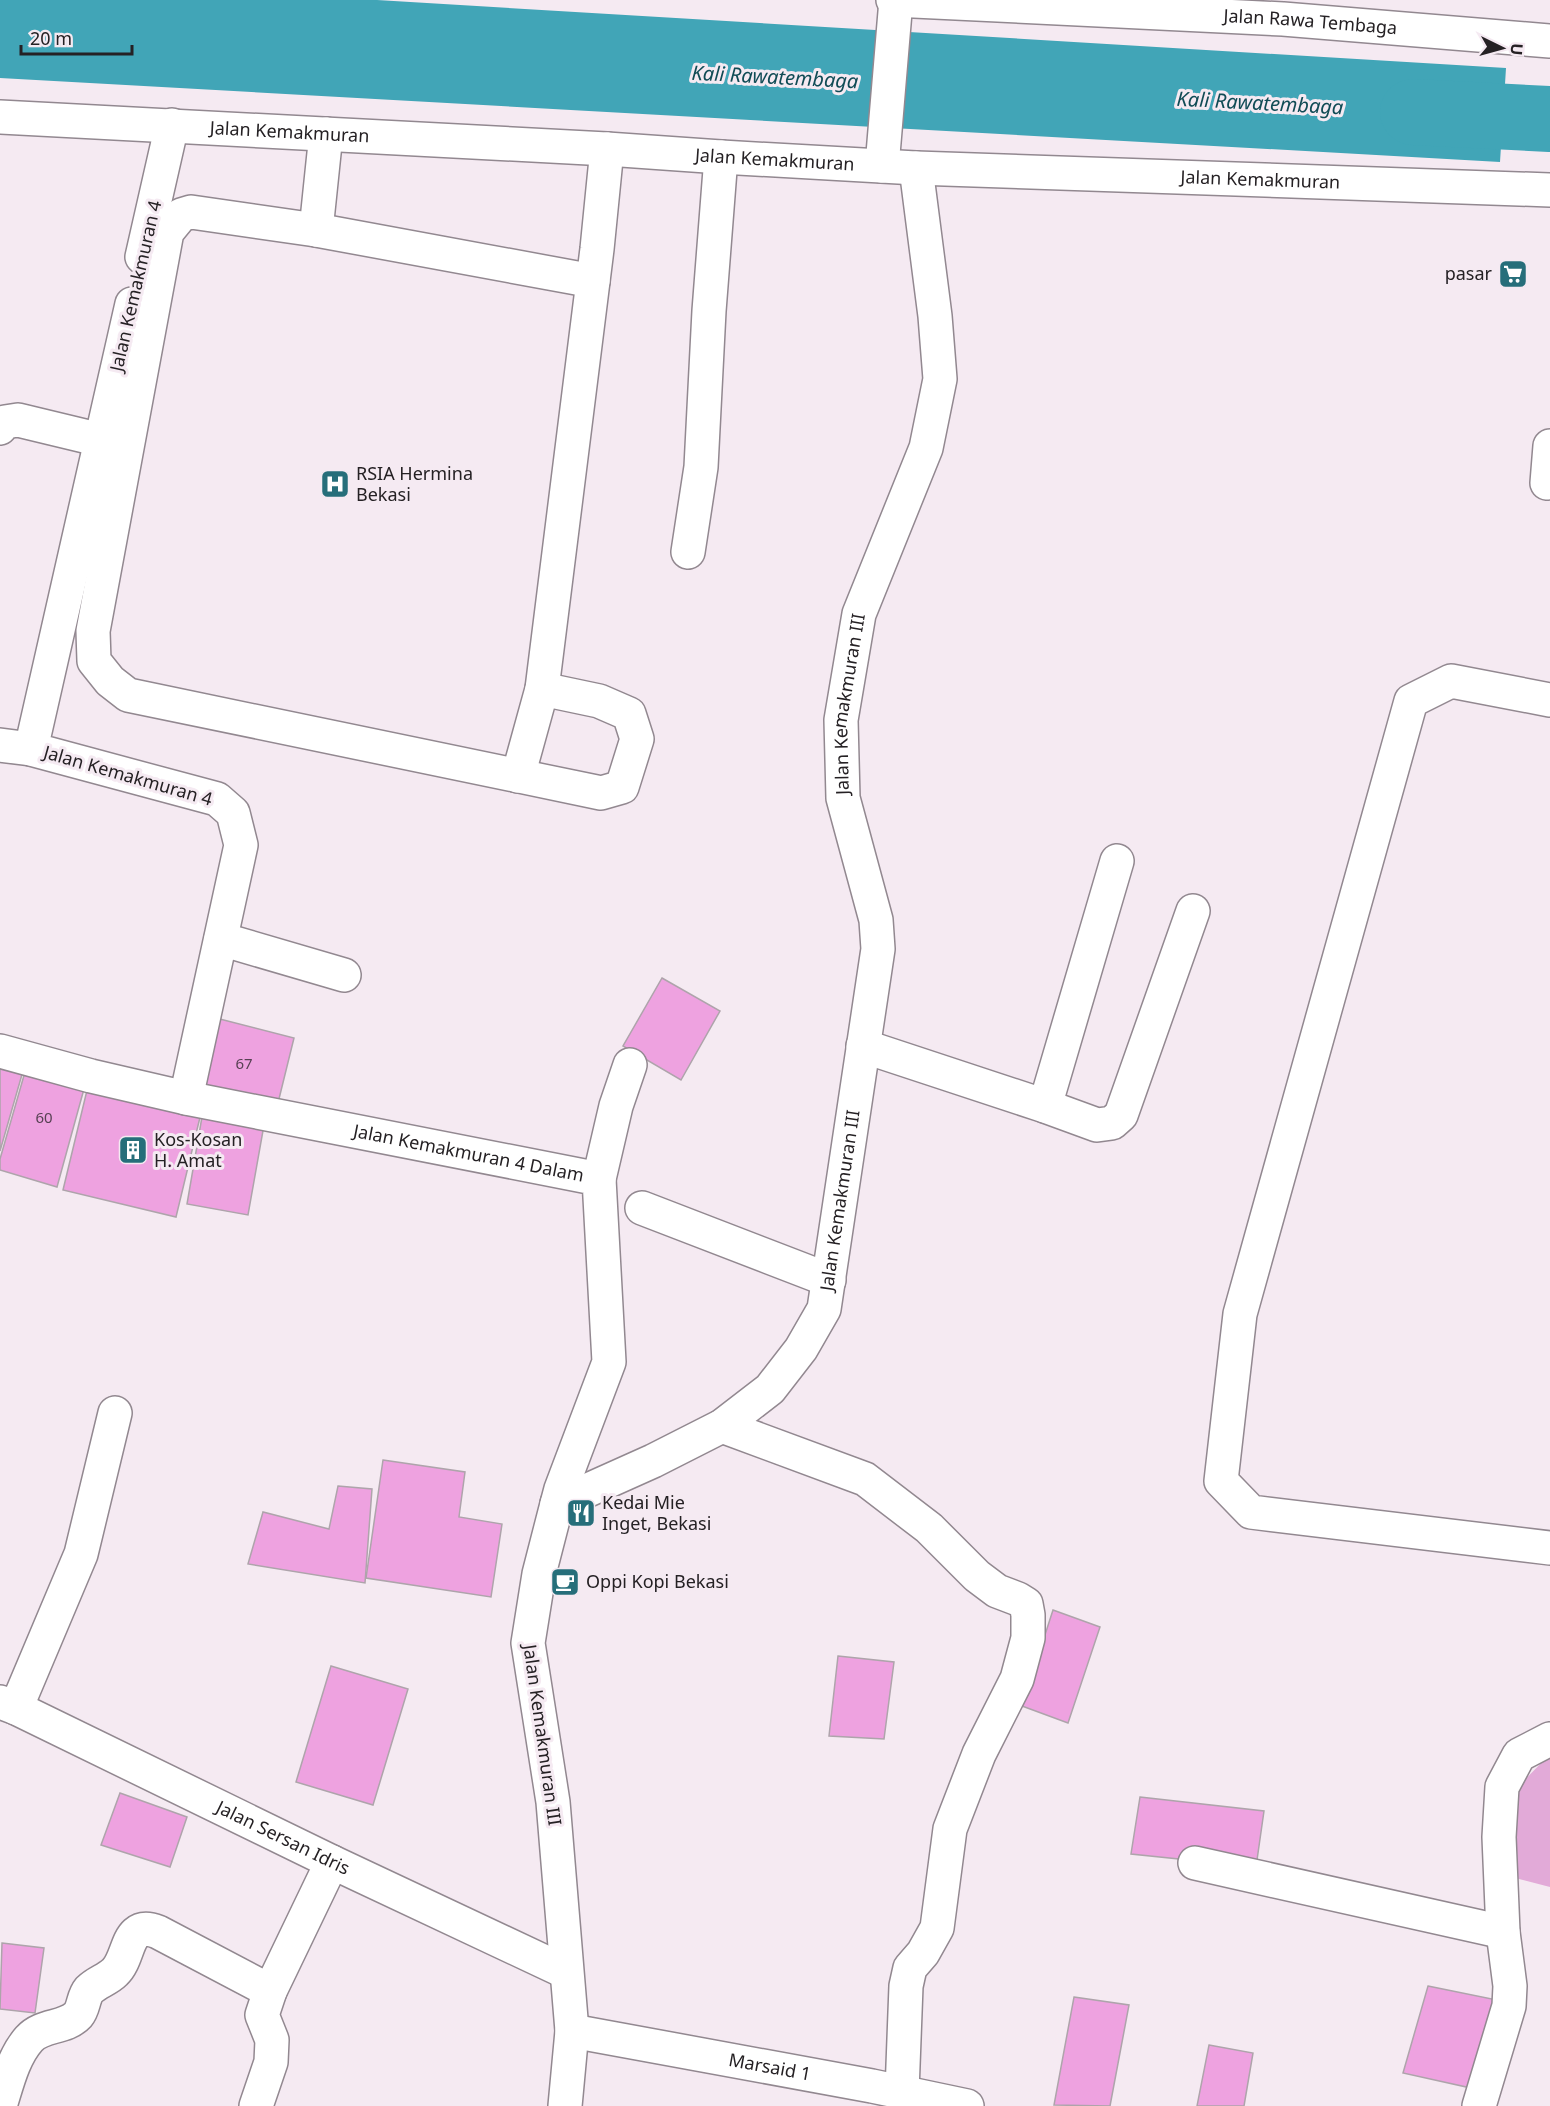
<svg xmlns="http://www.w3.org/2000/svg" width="1550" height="2106" font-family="'Noto Sans',sans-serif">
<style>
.green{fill:#e2aad8}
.water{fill:#41a5b7}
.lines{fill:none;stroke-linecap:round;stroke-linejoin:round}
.river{stroke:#41a5b7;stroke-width:66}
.building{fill:#eea2e0;stroke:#aea4ab;stroke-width:1.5}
.minor-casing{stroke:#928890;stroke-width:36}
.minor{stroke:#fff;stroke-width:33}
.labels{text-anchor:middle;stroke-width:6;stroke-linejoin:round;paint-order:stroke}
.number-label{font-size:15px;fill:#574153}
.street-label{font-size:18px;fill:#252124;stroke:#f5eaf2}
.poi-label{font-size:18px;fill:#252124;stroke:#f5eaf2;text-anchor:start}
.water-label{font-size:20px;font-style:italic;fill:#104b55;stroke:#f5eaf2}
</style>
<rect width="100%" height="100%" fill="#f5eaf2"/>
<polygon class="green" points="1550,1754 1550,1887 1511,1877 1508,1797"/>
<polygon class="water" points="0,0 377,0 1506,68 1500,162 0,78"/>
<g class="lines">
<polyline class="river" points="1413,112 1550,119"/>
</g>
<g class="building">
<polygon points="662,978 720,1011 681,1080 623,1046"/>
<polygon points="212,1017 294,1038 276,1111 194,1090"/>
<polygon points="0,1058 25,1064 0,1151"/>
<polygon points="27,1065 87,1078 57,1187 0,1170 0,1159"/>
<polygon points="89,1082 202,1109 176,1217 63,1190"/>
<polygon points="203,1111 264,1125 248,1215 187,1204"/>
<polygon points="383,1460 465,1472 459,1517 502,1524 491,1597 366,1578"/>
<polygon points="338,1486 372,1489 365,1583 248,1564 263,1512 329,1529"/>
<polygon points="1053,1610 1100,1627 1068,1723 1022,1706"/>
<polygon points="838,1656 894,1662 884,1739 829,1736"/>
<polygon points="331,1666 408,1689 373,1805 296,1782"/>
<polygon points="120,1793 187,1817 170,1867 101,1845"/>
<polygon points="1140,1797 1264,1811 1256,1867 1131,1854"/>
<polygon points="2,1943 44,1948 35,2013 0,2009"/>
<polygon points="1428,1986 1497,2000 1471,2088 1403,2073"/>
<polygon points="1074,1997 1129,2005 1110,2106 1054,2105"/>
<polygon points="1209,2045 1253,2053 1244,2106 1197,2106"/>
</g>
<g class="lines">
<g class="minor-casing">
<g id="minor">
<path id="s1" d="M893,0L1283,19L1550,41"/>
<path id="s2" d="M0,117L607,149L721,157L916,168L1550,190"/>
<polyline points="882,166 896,0"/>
<polyline points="316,230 326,134"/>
<polyline points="142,257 172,125"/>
<polyline points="0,428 5,422 18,420 101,440"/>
<polyline points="1547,483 1550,446"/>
<polyline points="688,552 701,467 709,311 721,157"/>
<polyline points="542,689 599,701 629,714 637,739 622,787 601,793 128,695 110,681 94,661 93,631 167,232 181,215 191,212 316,230 593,281"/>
<polyline points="1550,700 1451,681 1411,701 1240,1314 1221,1481 1251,1512 1550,1548"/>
<polyline points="0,745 31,749"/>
<polyline points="518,776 542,689 597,249 607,149"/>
<polyline points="221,939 344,975"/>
<polyline points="863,1046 1045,1106 1097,1125 1112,1123 1121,1115 1193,911"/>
<polyline points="0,1051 91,1076 186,1098 241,845 233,813 217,799 31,749 132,304"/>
<path id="s3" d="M186,1098L599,1179L609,1362L561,1489L557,1504"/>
<polyline points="1045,1106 1117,861"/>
<polyline points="599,1179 616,1106 630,1065"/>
<polyline points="642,1208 829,1280"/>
<polyline points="722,1426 865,1479 929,1528 977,1576 997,1591 1018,1599 1026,1604 1028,1615 1028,1638 1017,1679 979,1754 950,1829 937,1928 923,1953 910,1968 906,1986 902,2092"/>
<path id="s4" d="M0,1702L16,1708L332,1862L566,1972"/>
<polyline points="16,1708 81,1554 115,1413"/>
<polyline points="1195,1863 1503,1932"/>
<path id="s5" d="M572,2031L872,2086L967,2106"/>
<path d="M0,2106C7,2084 13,2057 29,2039C42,2024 65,2029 78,2015C84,2008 83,1997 89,1990C97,1982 107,1980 115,1972C131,1957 125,1919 158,1932L270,1991"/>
<polyline points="256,2106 271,2062 272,2040 262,2015 270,1991 332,1862"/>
<path id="s6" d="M565,2106L572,2031L553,1802L528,1643L539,1574L557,1504L653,1461L722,1426L770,1389L801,1349L824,1309L878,949L876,920L843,798L841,720L859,614L926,448L940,379L935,316L916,168"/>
<polyline points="1479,2106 1509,2006 1510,1986 1503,1932 1499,1837 1502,1787 1519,1755 1550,1739"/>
</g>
</g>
<use href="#minor" class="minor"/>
</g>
<defs>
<g id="supermarket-square" transform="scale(1.5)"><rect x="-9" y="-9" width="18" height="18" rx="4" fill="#266e7a" stroke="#f5eaf2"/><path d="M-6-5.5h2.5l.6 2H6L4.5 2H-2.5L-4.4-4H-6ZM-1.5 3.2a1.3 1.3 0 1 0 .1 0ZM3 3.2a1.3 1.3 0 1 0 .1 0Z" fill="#fff"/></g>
<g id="hospital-square" transform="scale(1.5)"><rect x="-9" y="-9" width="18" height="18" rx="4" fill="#266e7a" stroke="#f5eaf2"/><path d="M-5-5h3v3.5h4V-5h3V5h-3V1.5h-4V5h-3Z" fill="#fff"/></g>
<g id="building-square" transform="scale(1.5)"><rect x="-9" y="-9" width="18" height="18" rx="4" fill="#266e7a" stroke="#f5eaf2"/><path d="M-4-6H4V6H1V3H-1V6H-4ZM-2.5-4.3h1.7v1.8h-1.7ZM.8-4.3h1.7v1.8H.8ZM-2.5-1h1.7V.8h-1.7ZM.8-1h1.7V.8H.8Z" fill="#fff"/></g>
<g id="restaurant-square" transform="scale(1.5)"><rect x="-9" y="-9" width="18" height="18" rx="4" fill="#266e7a" stroke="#f5eaf2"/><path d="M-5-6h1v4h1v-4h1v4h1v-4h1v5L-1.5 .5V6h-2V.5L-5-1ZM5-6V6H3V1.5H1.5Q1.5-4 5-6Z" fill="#fff"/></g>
<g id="cafe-square" transform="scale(1.5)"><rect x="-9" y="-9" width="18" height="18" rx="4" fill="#266e7a" stroke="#f5eaf2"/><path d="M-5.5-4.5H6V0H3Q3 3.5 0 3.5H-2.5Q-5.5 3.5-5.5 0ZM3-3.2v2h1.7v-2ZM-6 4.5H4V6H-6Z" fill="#fff"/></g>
</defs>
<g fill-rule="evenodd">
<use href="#supermarket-square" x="1513" y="274"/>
<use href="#hospital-square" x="335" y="484"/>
<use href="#building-square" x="133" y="1150"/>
<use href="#restaurant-square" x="581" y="1513"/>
<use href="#cafe-square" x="565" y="1582"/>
</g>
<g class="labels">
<g class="number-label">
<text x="244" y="1069">67</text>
<text x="44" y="1123">60</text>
</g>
<g class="street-label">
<text dy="6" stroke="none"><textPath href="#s1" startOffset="418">Jalan Rawa Tembaga</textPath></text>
<text dy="6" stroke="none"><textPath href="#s2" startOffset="290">Jalan Kemakmuran</textPath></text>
<text dy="6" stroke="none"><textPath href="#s2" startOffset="776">Jalan Kemakmuran</textPath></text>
<text dy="6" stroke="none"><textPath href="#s2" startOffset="1262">Jalan Kemakmuran</textPath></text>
<text transform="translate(136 286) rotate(-77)" y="6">Jalan Kemakmuran 4</text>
<text dy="6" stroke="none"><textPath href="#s6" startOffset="1562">Jalan Kemakmuran III</textPath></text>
<text transform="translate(128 776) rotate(16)" y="6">Jalan Kemakmuran 4</text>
<text dy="6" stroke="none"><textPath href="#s3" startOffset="288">Jalan Kemakmuran 4 Dalam</textPath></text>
<text dy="6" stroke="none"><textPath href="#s6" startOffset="1058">Jalan Kemakmuran III</textPath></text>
<text transform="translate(542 1735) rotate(82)" y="6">Jalan Kemakmuran III</text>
<text dy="6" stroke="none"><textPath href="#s4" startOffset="314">Jalan Sersan Idris</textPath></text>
<text dy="6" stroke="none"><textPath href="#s5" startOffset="201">Marsaid 1</textPath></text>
</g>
<g class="poi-label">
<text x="1492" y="280" text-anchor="end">pasar</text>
<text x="356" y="480">RSIA Hermina<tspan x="356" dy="21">Bekasi</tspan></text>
<text x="154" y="1146">Kos-Kosan<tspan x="154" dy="21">H. Amat</tspan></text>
<text x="602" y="1509">Kedai Mie<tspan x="602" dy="21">Inget, Bekasi</tspan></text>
<text x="586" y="1588">Oppi Kopi Bekasi</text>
</g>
<g class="water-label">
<text transform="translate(775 77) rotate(3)" y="7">Kali Rawatembaga</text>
<text transform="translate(1260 103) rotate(3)" y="7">Kali Rawatembaga</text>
</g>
</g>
<g transform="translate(1502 48) rotate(95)" stroke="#f5eaf2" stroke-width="4.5" paint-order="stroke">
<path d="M0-4.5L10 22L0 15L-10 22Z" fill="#252124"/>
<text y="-9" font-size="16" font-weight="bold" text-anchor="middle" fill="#252124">U</text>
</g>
<path d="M21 45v9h111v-9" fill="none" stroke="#252124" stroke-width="3"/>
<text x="30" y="45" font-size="18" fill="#252124" stroke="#f5eaf2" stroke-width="4.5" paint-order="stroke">20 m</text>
</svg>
